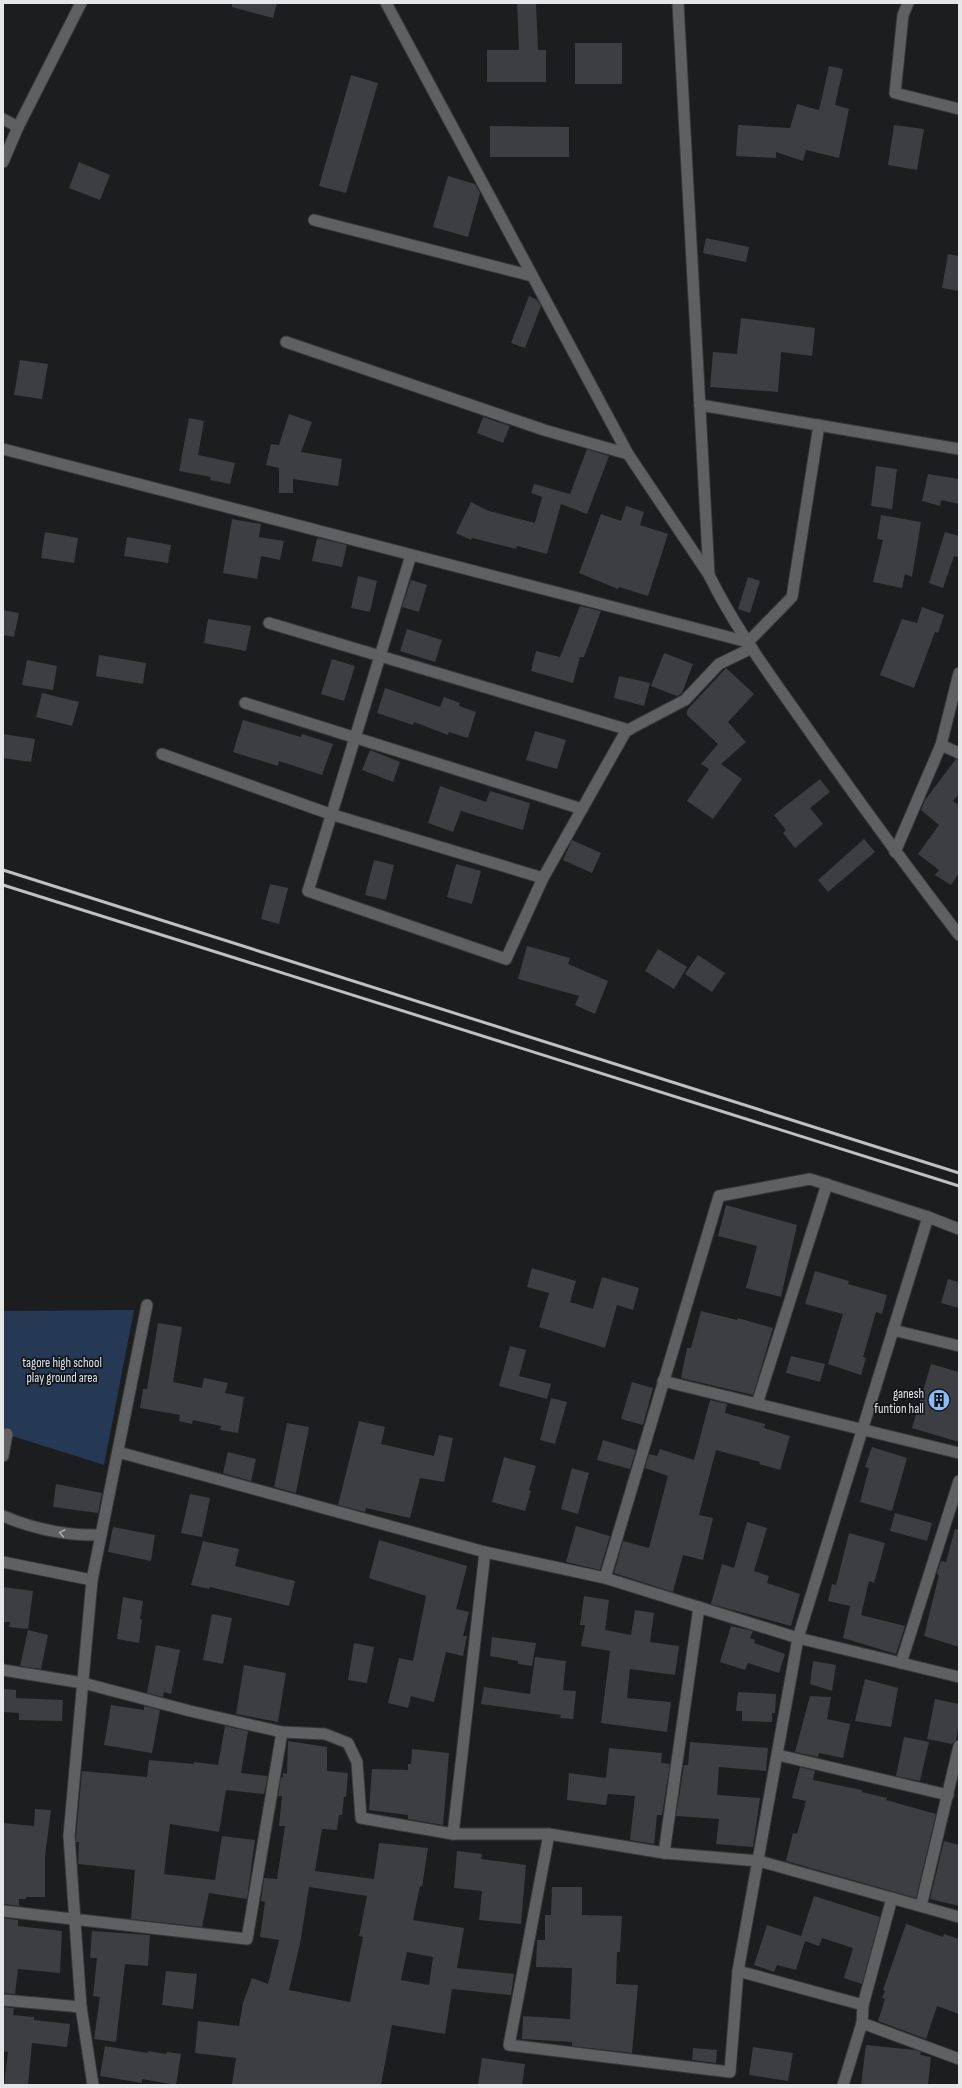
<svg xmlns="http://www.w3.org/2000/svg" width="962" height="2088" font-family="'Sofia Sans Condensed',sans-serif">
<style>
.green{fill:#253955}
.building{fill:#3d3e41;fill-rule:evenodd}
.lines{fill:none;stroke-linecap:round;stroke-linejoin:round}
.minor-casing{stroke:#37383a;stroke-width:13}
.secondary-casing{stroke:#37383a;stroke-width:13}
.minor{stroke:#5e6062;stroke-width:11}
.secondary{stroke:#5e6062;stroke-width:11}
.rail{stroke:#bec0c1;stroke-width:3}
.oneway{stroke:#a8aaab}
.labels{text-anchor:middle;stroke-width:3.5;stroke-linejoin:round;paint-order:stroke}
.park-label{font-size:13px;fill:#dae4f2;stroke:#121416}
.poi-label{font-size:13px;fill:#e5e6e7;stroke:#121416;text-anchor:end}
</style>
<rect width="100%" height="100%" fill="#1b1d1f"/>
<polygon class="green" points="134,1310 104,1465 3,1433 3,1311"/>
<g class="building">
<polygon points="232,3 277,3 273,18 232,7"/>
<polygon points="517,3 536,3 538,50 546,50 546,82 487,82 487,50 519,50"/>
<rect x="575" y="43" width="47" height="41"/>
<polygon points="829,66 843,69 835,105 849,109 839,158 806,150 803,161 776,152 776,158 736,156 738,125 790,128 797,104 819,110"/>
<polygon points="351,75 378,83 346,193 319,186"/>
<polygon points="894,125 924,129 917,170 888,165"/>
<polygon points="490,126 569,127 569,157 490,157"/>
<polygon points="79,162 110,175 100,200 69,188"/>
<polygon points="448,176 475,184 480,193 468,237 433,227"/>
<polygon points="706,238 749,247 746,262 703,253"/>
<polygon points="948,254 959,256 959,291 942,288"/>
<polygon points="529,296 537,300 541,306 525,348 511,343"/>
<polygon points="741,318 815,328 812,356 781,352 778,392 710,387 713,352 737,354"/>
<polygon points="20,360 48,364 42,399 14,395"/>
<polygon points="289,414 312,422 301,452 342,459 338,486 293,479 293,493 279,493 279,468 266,465 271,444 279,445"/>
<polygon points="483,417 510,426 503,443 477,433"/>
<polygon points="189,418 204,421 198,455 235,463 230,484 210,480 211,477 179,471"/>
<polygon points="587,449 609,456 587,514 561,504 547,554 517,546 516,549 472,538 471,540 456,533 471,502 489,511 535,523 542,497 531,493 534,484 570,494"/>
<polygon points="876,466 897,469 892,509 871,506"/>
<polygon points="928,474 959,479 959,504 941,500 940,506 922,501"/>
<polygon points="626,506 644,512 640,525 668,534 648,596 619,587 618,589 579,573 601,514 621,521"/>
<polygon points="881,515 921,522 912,577 905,574 902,588 873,582 883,540 877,539"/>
<polygon points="232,519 261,524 259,537 284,541 280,560 261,556 257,579 223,573"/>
<polygon points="45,532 78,538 74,563 41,558"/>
<polygon points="945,532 959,536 959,557 954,556 943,588 929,583"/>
<polygon points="127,537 171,545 168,563 124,556"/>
<polygon points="317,538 347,545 342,567 312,561"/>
<polygon points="358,576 377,581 370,612 351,608"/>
<polygon points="748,577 760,581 750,613 738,609"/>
<polygon points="411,580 427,585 419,612 402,607"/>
<polygon points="580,606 601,611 584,657 580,657 573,683 531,671 536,651 560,657"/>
<polygon points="922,607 944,615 938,633 935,632 914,688 880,675 902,619 917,623"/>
<polygon points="3,610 19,613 14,637 3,635"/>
<polygon points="208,619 251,626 246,651 204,643"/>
<polygon points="407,629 442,640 435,662 400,651"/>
<polygon points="664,653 693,664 682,693 677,696 651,686"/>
<polygon points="99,655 146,663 143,684 96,676"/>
<polygon points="332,659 355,666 344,701 321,694"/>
<polygon points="27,660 57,666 53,690 22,685"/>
<polygon points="726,668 754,694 728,722 746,742 721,764 742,779 713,819 687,801 709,769 701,764 718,744 687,715 687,710"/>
<polygon points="619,676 650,683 644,706 614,698"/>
<polygon points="385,688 440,707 444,697 460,703 459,706 476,712 468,738 449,732 448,735 414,722 413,725 377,713"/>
<polygon points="42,693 79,702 72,726 36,717"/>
<polygon points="243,720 301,737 302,734 333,744 322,775 279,761 278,766 233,752"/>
<polygon points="535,731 566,740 557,769 526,760"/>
<polygon points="3,734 35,739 31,762 3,758"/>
<polygon points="370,750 400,762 393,782 362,770"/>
<polygon points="956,759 959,760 959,794 953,801 959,805 959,873 951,885 935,875 939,870 918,854 939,825 921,810 925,800"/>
<polygon points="820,779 830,792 810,808 823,824 795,848 783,833 786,830 774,815"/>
<polygon points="440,786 486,802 490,791 530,803 523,830 461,811 453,832 428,823"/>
<polygon points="864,839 875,852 828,892 818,880"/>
<polygon points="572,840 601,853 592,873 563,860"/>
<polygon points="374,860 394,865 386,900 365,895"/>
<polygon points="456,864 481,871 472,904 447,897"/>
<polygon points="270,884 288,888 279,924 261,919"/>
<polygon points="527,946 570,958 568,964 608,981 595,1014 575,1005 579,996 518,979"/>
<polygon points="658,949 687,967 674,989 645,971"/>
<polygon points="698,955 725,973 712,992 685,974"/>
<polygon points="726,1205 797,1225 781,1297 746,1288 757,1246 718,1236"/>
<polygon points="532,1268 576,1281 570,1302 593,1309 602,1277 639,1288 633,1310 617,1305 605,1348 539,1327 549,1293 527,1287"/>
<polygon points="815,1271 849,1281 848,1284 887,1295 882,1314 876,1312 863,1357 866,1358 861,1375 828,1364 843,1314 805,1304"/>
<polygon points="948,1279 959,1282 959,1308 941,1303"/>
<polygon points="701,1311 737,1320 738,1318 773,1328 753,1395 681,1378 687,1348 691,1348"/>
<polygon points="158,1323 182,1327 173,1382 202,1388 204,1378 228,1383 225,1393 244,1397 238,1433 220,1430 221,1426 193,1420 192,1424 179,1421 180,1415 140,1408 143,1389 147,1389"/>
<polygon points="510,1346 526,1350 519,1376 551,1384 547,1399 499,1386"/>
<polygon points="791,1356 825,1364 820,1382 786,1373"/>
<polygon points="931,1364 959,1372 959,1442 912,1428"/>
<polygon points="632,1382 653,1388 643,1425 621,1419"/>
<polygon points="551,1398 567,1402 555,1444 540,1440"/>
<polygon points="710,1400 727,1404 725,1413 765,1424 764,1428 790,1436 780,1470 759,1464 760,1462 716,1450 699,1515 713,1518 703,1560 683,1555 673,1592 614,1573 623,1541 649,1548 668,1476 645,1468 649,1454 657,1456 660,1449 694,1460"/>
<polygon points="359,1421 385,1427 381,1444 434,1456 439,1435 453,1438 444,1482 420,1478 410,1518 366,1508 365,1512 338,1505"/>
<polygon points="287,1423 309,1427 296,1493 274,1487"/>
<polygon points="603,1440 636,1450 630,1469 597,1460"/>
<polygon points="872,1447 907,1458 892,1511 860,1502 869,1468 865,1467"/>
<polygon points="228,1452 256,1459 251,1481 223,1473"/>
<polygon points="504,1457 536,1466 529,1490 531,1491 525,1511 492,1502"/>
<polygon points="572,1468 589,1473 578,1514 561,1509"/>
<polygon points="56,1484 102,1493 98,1513 53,1507"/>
<polygon points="190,1494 210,1498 202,1537 181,1533"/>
<polygon points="895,1513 932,1523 927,1541 890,1531"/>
<polygon points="747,1522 767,1528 754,1571 769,1576 767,1583 800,1594 791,1626 711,1604 722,1564 734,1568"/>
<polygon points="576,1526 610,1536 600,1570 566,1562"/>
<polygon points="113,1527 155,1535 151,1561 108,1552"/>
<polygon points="955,1529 959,1530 959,1647 924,1636 939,1575 937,1574 941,1561 946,1562"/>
<polygon points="849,1533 885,1543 874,1583 869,1581 861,1615 905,1626 896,1654 843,1638 850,1606 828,1601 832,1584 836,1585"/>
<polygon points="379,1540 467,1566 456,1609 469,1612 463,1636 467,1636 463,1656 446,1652 434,1702 411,1696 408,1708 388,1703 399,1658 413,1661 426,1596 369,1578"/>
<polygon points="203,1541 239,1549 235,1566 295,1581 289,1606 210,1587 209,1589 191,1585"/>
<polygon points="3,1587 33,1591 28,1629 9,1627 10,1622 3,1622"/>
<polygon points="584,1596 609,1600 605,1630 631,1635 635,1610 654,1613 650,1642 679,1646 675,1675 630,1669 627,1698 671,1702 667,1732 601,1723 610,1651 581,1646 585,1625 580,1625"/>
<polygon points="123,1597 143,1601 140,1619 142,1620 139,1643 117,1639"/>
<polygon points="212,1614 232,1618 223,1664 203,1660"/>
<polygon points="731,1626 753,1631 750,1638 755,1640 754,1643 785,1654 779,1673 748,1663 745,1670 720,1662"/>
<polygon points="28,1630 48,1635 41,1669 20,1666"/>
<polygon points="492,1637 536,1643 532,1666 518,1664 518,1661 490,1656"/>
<polygon points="354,1643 374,1647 367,1683 348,1680"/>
<polygon points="156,1645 180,1650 171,1694 164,1692 163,1697 147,1693"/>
<polygon points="535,1657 566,1661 563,1690 576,1691 573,1719 560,1718 561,1715 481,1704 484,1687 530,1694"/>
<polygon points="813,1661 836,1665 832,1691 810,1684"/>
<polygon points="244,1665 286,1673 278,1722 236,1714"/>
<polygon points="865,1679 898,1688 891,1727 855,1721"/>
<polygon points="4,1689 16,1690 16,1698 63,1700 62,1721 19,1720 19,1713 3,1712"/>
<polygon points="738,1692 776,1694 775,1713 772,1713 772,1722 742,1721 742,1711 736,1711"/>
<polygon points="810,1696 831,1697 827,1719 850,1724 843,1758 819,1753 818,1757 795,1752"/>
<polygon points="935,1699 959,1704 959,1723 956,1740 952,1744 927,1739"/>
<polygon points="111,1705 144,1710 144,1706 160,1710 152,1753 104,1745"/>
<polygon points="225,1726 248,1731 241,1773 268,1776 264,1794 226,1790 219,1832 170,1824 164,1874 215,1880 222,1836 255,1840 247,1899 209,1893 202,1927 131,1919 135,1870 78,1864 79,1842 76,1842 76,1836 82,1771 147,1777 149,1760 194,1764 194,1762 218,1765"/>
<polygon points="904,1737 929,1742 920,1781 896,1776"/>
<path d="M288,1741L327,1747V1771L348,1773L346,1797H344L342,1815H339L337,1830L322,1829L315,1871L374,1879L379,1843L428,1848L422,1887L420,1886L413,1920L464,1928L457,1968L514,1974L511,1995L452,1989L445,2034L392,2025L381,2085H238L232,2084L236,2058L195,2053L198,2021L239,2026L243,2003L252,1978L268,1984L279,1940L260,1937L265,1902L261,1901L264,1878L277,1879L285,1826H279L282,1796H278L281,1777L283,1778V1773L287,1774ZM309,1887L367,1896L359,1936L363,1937L350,2002L289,1990L300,1944ZM407,1952L433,1957L429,1985L401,1980Z"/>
<polygon points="690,1742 768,1748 766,1771 719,1767 717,1795 760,1798 753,1847 716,1844 719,1819 676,1816 684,1765 688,1765"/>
<polygon points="609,1748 662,1753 661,1763 670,1764 662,1815 657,1815 654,1844 630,1840 635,1796 608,1794 606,1805 567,1800 569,1773 606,1778"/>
<polygon points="412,1749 449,1753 443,1825 408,1819 408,1815 369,1810 372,1769 408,1770 408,1764 411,1764"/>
<polygon points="800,1767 815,1771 813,1780 862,1790 862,1792 887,1798 886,1800 936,1814 916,1898 786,1861 793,1833 797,1834 806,1801 792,1798"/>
<polygon points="35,1809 51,1810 45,1856 45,1897 26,1897 26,1899 19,1899 19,1906 3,1904 3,1823 34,1826"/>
<polygon points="944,1841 959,1845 959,1906 930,1899"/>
<polygon points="457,1851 482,1854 481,1859 526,1865 521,1924 479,1920 482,1891 454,1888"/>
<polygon points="552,1887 582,1887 582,1915 622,1916 620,1952 617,1952 616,1984 638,1985 632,2053 572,2046 572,2042 522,2039 523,2016 570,2019 572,1968 536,1967 537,1940 545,1940 545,1915 551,1915"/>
<polygon points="814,1896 880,1917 862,1984 844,1978 853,1948 822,1938 819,1946 805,1941 796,1970 777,1965 774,1972 754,1965 767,1925 801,1936"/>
<polygon points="3,1918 18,1920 18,1926 62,1931 60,1973 18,1969 15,1994 3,1993"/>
<polygon points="906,1924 943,1937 944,1934 959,1939 959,2014 937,2006 926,2039 878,2021 885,1999 882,1998 885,1991 883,1990"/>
<polygon points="92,1931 150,1935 148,1966 125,1964 116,2042 94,2039 100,1997 93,1996 97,1958 90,1958"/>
<polygon points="166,1971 197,1974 193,2009 162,2005"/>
<polygon points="3,2007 14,2008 13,2015 34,2017 34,2020 70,2024 67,2047 32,2043 28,2085 4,2085 8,2052 3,2051"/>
<polygon points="866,2045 915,2050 921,2052 920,2055 931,2057 928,2085 861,2085"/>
<polygon points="105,2046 148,2053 148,2051 166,2054 167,2052 181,2054 176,2085 142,2079 142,2083 100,2076"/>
<polygon points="753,2047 793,2053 788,2081 749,2075"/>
<polygon points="693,2048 717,2050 716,2063 692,2060"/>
<polygon points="482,2058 525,2064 522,2085 478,2085"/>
</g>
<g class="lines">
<g class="minor-casing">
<g id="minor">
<polyline points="386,3 628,454 709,575"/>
<polyline points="908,3 903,15 895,93 959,109"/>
<polyline points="3,119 18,127 3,162"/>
<polyline points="18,127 81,3"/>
<polyline points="314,220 532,276"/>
<polyline points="286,342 544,430 628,454"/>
<polyline points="700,405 959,449"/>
<polyline points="3,449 748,642 792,597 819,425"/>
<polyline points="411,555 308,891 506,959 543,878"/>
<polyline points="269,623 629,730"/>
<polyline points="245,703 582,809"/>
<polyline points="941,745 959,753"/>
<polyline points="162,754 330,814 543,878 626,731 685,700 719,664 752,648"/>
<polyline points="895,852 941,745 959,673"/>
<polyline points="928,1217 798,1638 738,1971 730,2072 509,2045 549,1834 664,1853 759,1861 959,1917"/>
<polyline points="893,1330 959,1346"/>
<polyline points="663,1381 959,1453"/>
<polyline points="757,1404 827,1184"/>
<polyline points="118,1452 485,1552"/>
<polyline points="3,1456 7,1434"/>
<path d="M3,1516C34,1529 67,1536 101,1535"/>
<polyline points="3,1562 92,1580"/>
<polyline points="605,1578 719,1196 810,1179 928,1217 959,1229"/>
<polyline points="901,1663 959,1481"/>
<polyline points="3,1670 83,1683 190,1711 282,1732 325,1734 348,1743 357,1762 361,1818 453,1834"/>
<polyline points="778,1755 948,1795"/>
<polyline points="549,1834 453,1834 485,1552 605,1578 798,1638 959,1677"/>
<polyline points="664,1853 699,1607"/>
<polyline points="921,1906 959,1746"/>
<polyline points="3,1911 247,1939 282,1732"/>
<polyline points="738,1971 863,2005 862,2023 959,2059"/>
<polyline points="3,2000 81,2007"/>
<polyline points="863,2005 892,1898"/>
<polyline points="93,2085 81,2007 69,1836 92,1580 147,1305"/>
<polyline points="843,2085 862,2023"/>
</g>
</g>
<g class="secondary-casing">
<path id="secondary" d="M678,3L709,575C735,628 770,675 803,722C854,795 905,865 959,935"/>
</g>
<use href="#minor" class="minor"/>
<use href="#secondary" class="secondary"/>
<g class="rail">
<polyline points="3,870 959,1173"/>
<polyline points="3,885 959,1186"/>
</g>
</g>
<defs><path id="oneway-chevron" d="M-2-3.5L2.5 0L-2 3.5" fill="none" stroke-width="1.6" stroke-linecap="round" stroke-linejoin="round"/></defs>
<use class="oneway" href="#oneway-chevron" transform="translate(62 1533) rotate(-169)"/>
<defs>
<g id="building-disc" transform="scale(1.15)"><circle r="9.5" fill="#8bbafc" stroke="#121416"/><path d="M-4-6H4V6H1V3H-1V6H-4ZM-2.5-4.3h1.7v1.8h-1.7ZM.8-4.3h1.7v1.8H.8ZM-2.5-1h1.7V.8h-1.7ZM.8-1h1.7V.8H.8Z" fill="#111"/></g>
</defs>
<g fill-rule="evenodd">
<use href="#building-disc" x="939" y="1400"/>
</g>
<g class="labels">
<g class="park-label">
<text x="62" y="1367">tagore high school<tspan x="62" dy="15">play ground area</tspan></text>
</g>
<g class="poi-label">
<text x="924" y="1398">ganesh<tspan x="924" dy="15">funtion hall</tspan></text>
</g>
</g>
<rect width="962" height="2088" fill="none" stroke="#e5e6e7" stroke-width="8"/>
</svg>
